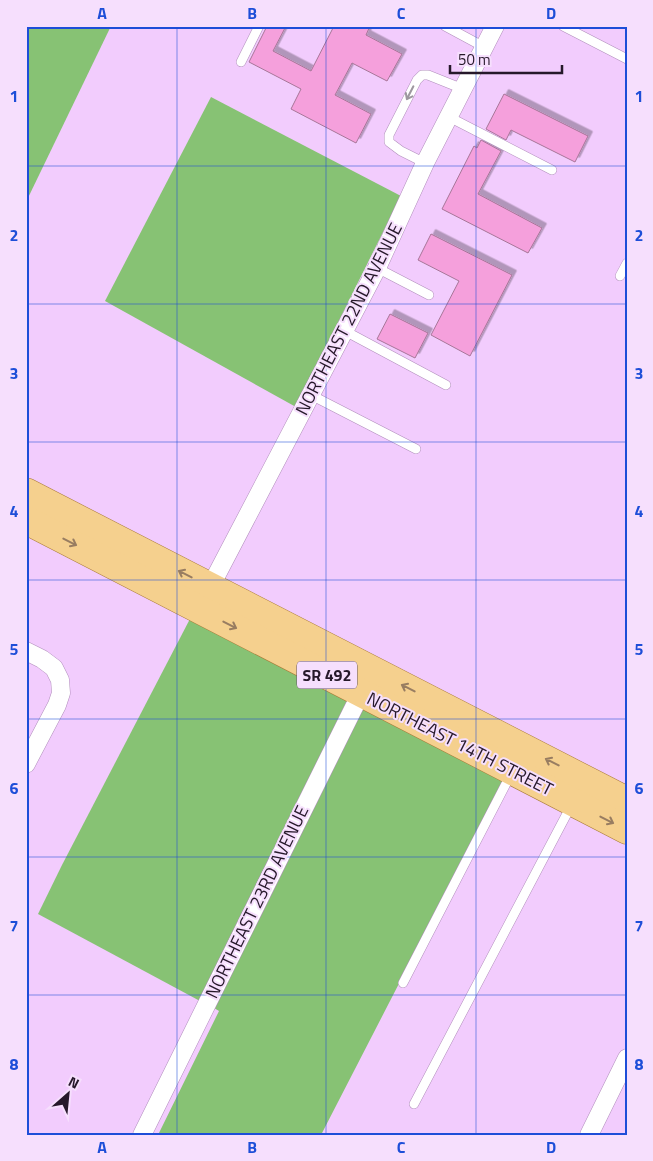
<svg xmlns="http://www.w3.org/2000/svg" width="653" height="1161" font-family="'Titillium Web',sans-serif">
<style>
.green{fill:#87c274}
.building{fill:#f5a0dc;stroke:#a77698;filter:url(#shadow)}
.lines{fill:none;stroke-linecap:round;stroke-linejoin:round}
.lane-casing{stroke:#b18ebc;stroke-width:10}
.street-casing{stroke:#b18ebc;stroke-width:19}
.primary-casing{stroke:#a97b3a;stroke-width:29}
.lane{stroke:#fff;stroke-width:9}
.street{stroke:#fff;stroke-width:18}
.primary{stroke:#f5d08e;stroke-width:28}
.oneway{stroke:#9d979f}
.oneway2{stroke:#987d61}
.grid{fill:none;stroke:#1d4ed8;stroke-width:1;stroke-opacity:0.55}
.labels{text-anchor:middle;stroke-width:4;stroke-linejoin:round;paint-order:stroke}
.shield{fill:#f6dffd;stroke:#645469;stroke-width:1}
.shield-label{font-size:16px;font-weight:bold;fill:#26182a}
.street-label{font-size:18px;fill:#26182a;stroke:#f6dffd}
.neatline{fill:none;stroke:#1d4ed8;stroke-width:2}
.grid-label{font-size:16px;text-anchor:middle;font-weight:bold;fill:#1d4ed8}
</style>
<defs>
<filter id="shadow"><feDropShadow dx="4.5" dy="-4.5" stdDeviation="0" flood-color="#0004"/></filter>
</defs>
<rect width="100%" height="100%" fill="#f2ccfd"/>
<g class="green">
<polygon points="26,26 111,26 26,202"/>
<polygon points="211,97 401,196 296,407 105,301"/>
<polygon points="192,615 350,697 200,1001 38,914 62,865"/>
<polygon points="364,704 504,777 492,803 321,1135 158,1135 219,1011 214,1008"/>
</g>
<g class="building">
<polygon points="267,26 286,26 273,51 311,71 334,26 370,26 366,35 402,54 387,81 352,63 335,95 371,114 356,143 291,109 301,89 249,62"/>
<polygon points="504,94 588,136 575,162 511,130 506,140 486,129"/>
<polygon points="481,140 501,151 478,194 542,228 528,253 442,209 474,146 477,148"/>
<polygon points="431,234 512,275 470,356 431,335 459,281 418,260"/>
<polygon points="390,314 428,333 415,358 377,339"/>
</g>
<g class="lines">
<g class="lane-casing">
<g id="lane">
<polyline points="445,26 484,47"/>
<polyline points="563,26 627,59"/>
<polyline points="241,62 259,26"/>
<polyline points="449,117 552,170"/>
<polyline points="425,163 401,151 389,142 389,135 417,80 422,75 428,75 463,89"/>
<polyline points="377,268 429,295"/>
<polyline points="620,276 627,263"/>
<polyline points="345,331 446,385"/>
<polyline points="311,395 416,449"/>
<polyline points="403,983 512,772"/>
<polyline points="414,1104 572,804"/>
</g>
</g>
<g class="street-casing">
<g id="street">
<polyline points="206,595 377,268 425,163 495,26"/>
<polyline points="26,651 42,659 54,668 60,680 61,693 57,705 26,764"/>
<polyline points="142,1135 365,685"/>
<polyline points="589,1135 627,1058"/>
</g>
</g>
<g class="primary-casing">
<g id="primary">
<polyline points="26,492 627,801"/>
<polyline points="26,520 627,830"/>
</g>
</g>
<use href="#lane" class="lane"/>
<use href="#street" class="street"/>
<use href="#primary" class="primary"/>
</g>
<defs><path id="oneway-shaft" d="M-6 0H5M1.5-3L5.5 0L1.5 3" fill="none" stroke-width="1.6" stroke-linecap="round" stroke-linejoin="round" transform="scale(1.25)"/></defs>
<use class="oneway" href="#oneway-shaft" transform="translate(410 93) rotate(117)"/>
<g class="oneway2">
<use href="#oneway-shaft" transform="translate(70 542) rotate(27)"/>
<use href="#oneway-shaft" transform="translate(185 574) rotate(-153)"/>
<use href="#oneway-shaft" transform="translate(230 625) rotate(27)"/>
<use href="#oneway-shaft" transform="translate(408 688) rotate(-153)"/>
<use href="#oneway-shaft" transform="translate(552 762) rotate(-153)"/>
<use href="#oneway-shaft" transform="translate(607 820) rotate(27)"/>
</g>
<path class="grid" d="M177,26V1135M326,26V1135M476,26V1135M26,166H627M26,304H627M26,442H627M26,580H627M26,719H627M26,857H627M26,995H627"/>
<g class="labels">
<rect class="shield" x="297" y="661.5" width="60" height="27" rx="4"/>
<g class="shield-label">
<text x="327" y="681">SR 492</text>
</g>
<g class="street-label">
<text transform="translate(349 319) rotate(-63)" y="6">NORTHEAST 22ND AVENUE</text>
<text transform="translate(460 744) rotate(27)" y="6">NORTHEAST 14TH STREET</text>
<text transform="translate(257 902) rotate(-64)" y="6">NORTHEAST 23RD AVENUE</text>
</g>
</g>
<rect width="653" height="1161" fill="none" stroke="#f6dffd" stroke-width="55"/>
<g transform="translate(68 1094) rotate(27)" stroke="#f6dffd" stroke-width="4" paint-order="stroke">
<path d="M0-4L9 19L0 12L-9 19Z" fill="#26182a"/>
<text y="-8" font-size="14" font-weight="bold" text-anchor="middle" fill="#26182a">N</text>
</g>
<path d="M450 65v8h112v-8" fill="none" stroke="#26182a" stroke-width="2.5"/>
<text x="458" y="65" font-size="15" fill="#26182a" stroke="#f6dffd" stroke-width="4" paint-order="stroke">50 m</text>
<rect x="28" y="28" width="598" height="1106" class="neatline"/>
<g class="grid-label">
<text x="102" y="19">A</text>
<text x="252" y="19">B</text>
<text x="401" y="19">C</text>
<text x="551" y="19">D</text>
<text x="14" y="102">1</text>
<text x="639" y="102">1</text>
<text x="14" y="241">2</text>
<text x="639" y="241">2</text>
<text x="14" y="379">3</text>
<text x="639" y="379">3</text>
<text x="14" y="517">4</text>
<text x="639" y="517">4</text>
<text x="14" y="655">5</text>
<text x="639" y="655">5</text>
<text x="14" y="794">6</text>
<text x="639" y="794">6</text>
<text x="14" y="932">7</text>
<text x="639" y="932">7</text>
<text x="14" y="1070">8</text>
<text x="639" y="1070">8</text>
<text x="102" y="1153">A</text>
<text x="252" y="1153">B</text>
<text x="401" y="1153">C</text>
<text x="551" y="1153">D</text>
</g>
</svg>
